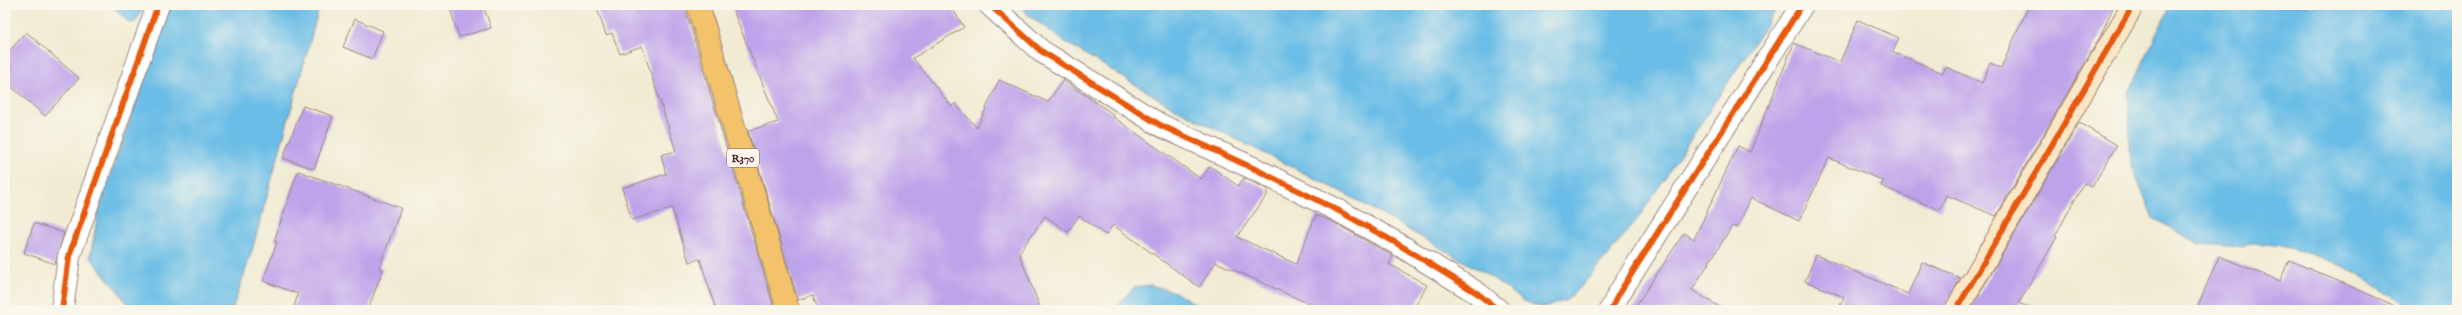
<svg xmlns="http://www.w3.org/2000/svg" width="2462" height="315" font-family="'IM FELL English',serif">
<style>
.water{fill:#6abde6;stroke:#5a6e88}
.building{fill:#bda3ea}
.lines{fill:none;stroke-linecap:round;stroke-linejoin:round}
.street-casing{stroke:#9d857e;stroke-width:24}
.secondary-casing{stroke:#9d857e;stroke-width:24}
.primary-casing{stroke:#9d857e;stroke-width:24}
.street{stroke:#fff;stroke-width:22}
.secondary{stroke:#fbe7c3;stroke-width:22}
.primary{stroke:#f4c26a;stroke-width:22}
.cycleway-casing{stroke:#fbf7ec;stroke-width:8}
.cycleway{stroke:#e8590c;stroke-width:6}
.labels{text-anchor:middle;stroke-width:3.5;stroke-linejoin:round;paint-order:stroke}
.shield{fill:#fbf7ec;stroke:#7f6065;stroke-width:1}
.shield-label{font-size:11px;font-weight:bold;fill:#4a1f2b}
</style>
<rect width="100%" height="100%" fill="#fbf7ec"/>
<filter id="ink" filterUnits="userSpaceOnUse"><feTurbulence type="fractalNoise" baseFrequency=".025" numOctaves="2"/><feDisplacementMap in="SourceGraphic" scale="8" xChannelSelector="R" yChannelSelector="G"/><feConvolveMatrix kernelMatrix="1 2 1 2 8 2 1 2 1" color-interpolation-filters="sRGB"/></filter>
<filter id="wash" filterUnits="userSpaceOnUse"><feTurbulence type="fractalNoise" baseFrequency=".012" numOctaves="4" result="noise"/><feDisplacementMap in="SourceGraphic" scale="16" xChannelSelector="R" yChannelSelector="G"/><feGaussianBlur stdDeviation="0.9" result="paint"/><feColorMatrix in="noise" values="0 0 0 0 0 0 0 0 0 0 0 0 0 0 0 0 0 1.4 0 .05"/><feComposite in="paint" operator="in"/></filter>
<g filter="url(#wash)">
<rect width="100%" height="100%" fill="#f0ebd2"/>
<g class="water">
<polygon points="111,5 144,5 136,21 130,24"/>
<polygon points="171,5 320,5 251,254 232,310 133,310 90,257 100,204"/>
<polygon points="1020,5 1779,5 1639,217 1585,282 1567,300 1542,308 1524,301 1488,275 1344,193 1174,108 1065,42 1028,15"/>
<path d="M2170,5H2457V310C2446,310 2430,313 2420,309C2392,299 2367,278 2340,265C2323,257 2259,235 2243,247L2200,244L2153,218L2131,163L2128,95Z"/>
<polygon points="1151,285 1175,292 1205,310 1114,310 1134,287"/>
</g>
<g id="blocks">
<g class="building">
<polygon points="449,5 483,5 491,28 459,37"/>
<polygon points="596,5 684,5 774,308 768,310 716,310 700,259 689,262 672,208 632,220 622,188 666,174 661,155 676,151 642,46 620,54 612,33 606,35"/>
<polygon points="731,5 950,5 964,27 913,58 952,107 955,103 977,128 999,80 1048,102 1063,80 1113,114 1112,116 1201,179 1210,166 1238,186 1244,178 1267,189 1267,195 1237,237 1296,264 1316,215 1333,222 1393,256 1389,264 1427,285 1413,310 1323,310 1216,262 1199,287 1113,225 1106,235 1079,216 1068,232 1045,216 1019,253 1041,310 818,310 813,295 798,300 748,131 778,122"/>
<polygon points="2029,5 2114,5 2100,37 1996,216 1946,195 1940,210 1881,186 1884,181 1829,158 1799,221 1751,198 1737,228 1732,226 1692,290 1724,310 1633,310 1684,233 1694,239 1738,146 1750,152 1794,43 1840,62 1858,20 1899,38 1893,52 1943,73 1946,67 1982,83 1990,63 2001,68"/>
<polygon points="355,19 383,31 372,59 343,47"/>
<polygon points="26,32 79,78 45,116 5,81 5,56"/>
<polygon points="303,106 333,116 314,169 283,158"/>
<polygon points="2079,123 2117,145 2092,187 2084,183 2055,236 2057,237 2019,303 2035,310 1970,310"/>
<polygon points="298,171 401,208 379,268 383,269 368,310 293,310 298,294 263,281 277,242 274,241"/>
<polygon points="34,223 64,233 55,264 24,253"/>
<polygon points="1816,255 1908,294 1922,262 1960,278 1944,310 1838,310 1844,297 1805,281"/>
<polygon points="2219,256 2280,281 2289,260 2405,310 2196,310"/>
</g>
</g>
</g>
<g filter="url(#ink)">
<use href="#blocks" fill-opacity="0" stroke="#9d857e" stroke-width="1"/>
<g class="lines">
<g class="street-casing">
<g id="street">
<polyline points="990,5 1041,51 1160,125 1257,170 1339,211 1398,244 1477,293 1498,310"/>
<polyline points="62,310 69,256 158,5"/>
<polyline points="1611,310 1618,295 1802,5"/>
</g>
</g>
<g class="secondary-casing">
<polyline id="secondary" points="1956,310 2133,5"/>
</g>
<g class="primary-casing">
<polyline id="primary" points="698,5 788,310"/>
</g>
<use href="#street" class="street"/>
<use href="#secondary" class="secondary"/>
<use href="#primary" class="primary"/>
<g class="cycleway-casing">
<g id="cycleway">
<polyline points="990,5 1041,51 1160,125 1257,170 1339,211 1398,244 1477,293 1498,310"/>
<polyline points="62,310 69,256 158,5"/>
<polyline points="1611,310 1618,295 1802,5"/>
<polyline points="1956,310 2133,5"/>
</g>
</g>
<use href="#cycleway" class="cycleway"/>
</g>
</g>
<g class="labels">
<rect class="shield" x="727" y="149" width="32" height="18" rx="3"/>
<g class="shield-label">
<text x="743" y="162">R370</text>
</g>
</g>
<rect width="2462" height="315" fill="none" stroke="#fbf7ec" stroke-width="20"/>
</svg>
